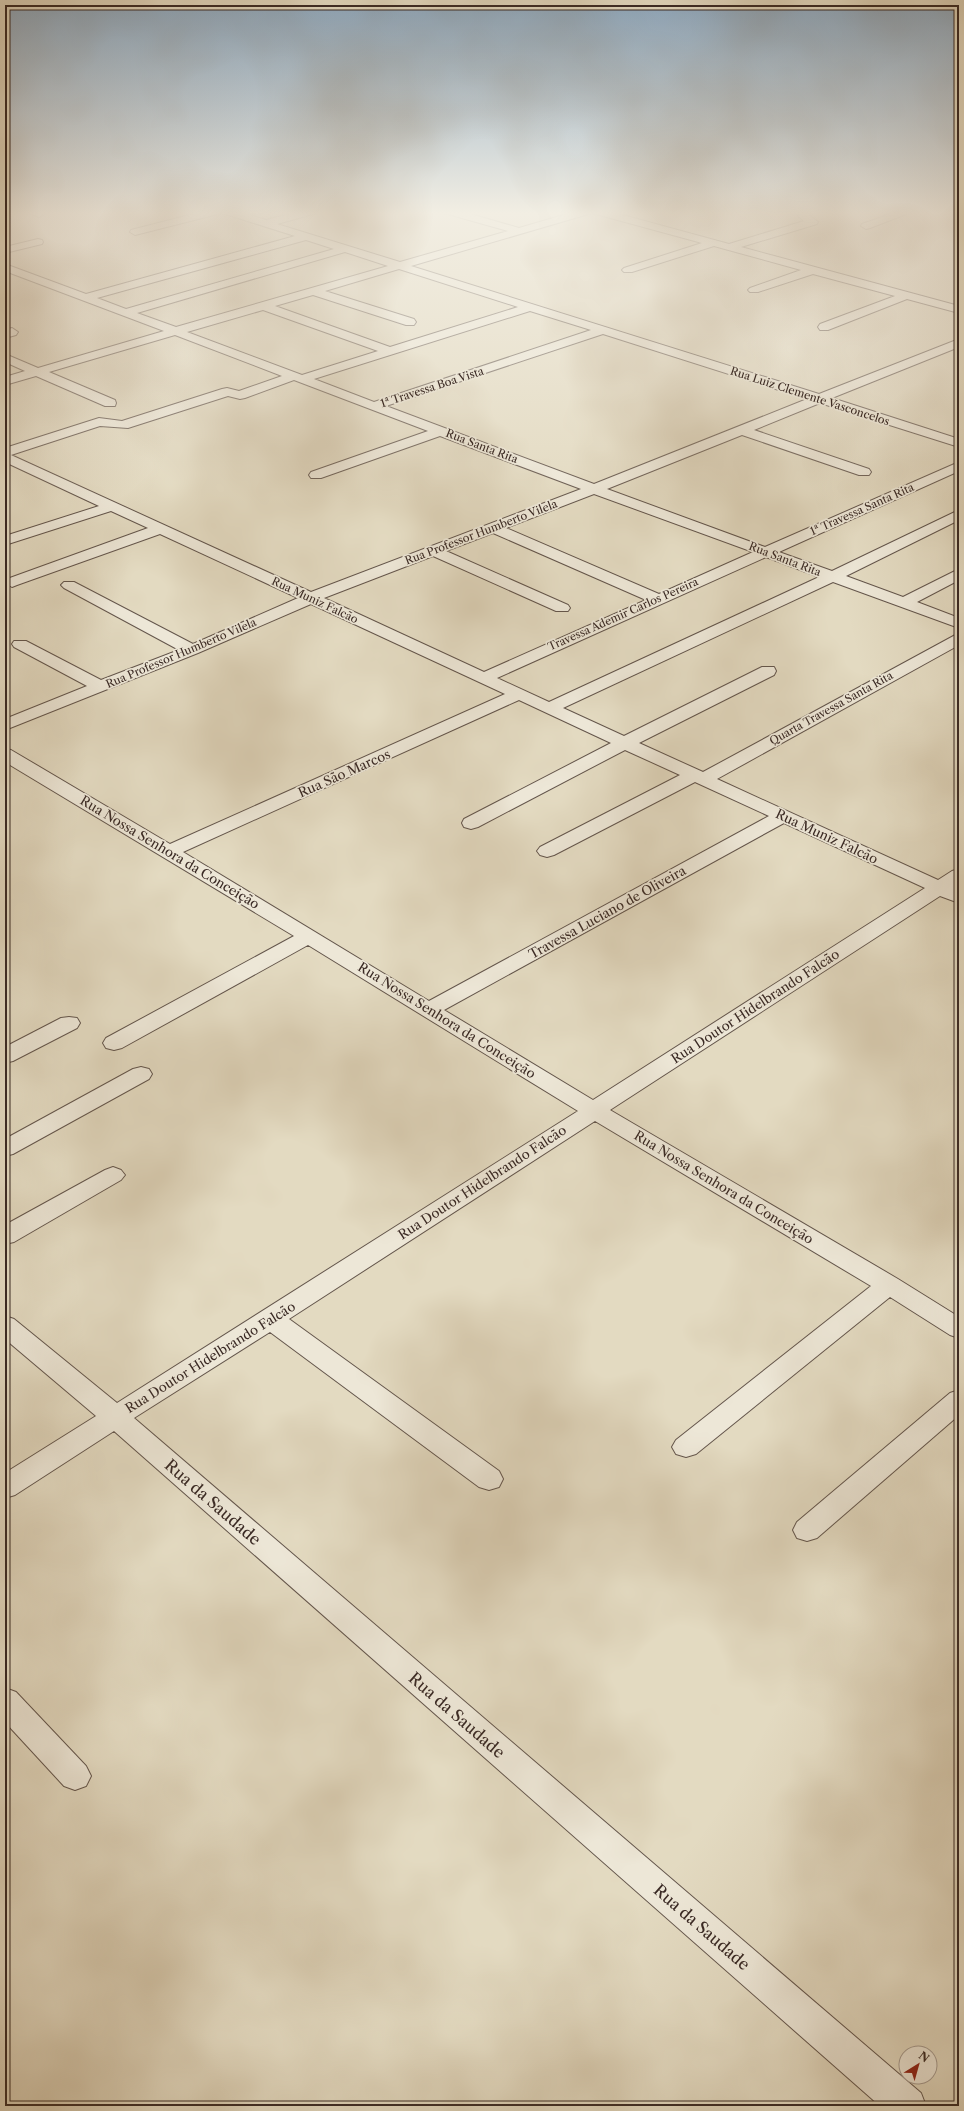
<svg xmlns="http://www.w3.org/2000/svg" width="964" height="2111" font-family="'Libre Caslon Text',serif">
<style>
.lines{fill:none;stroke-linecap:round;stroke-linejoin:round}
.minor-casing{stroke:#64564c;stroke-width:2}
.minor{fill:#ede7d7;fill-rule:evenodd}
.labels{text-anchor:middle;stroke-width:3.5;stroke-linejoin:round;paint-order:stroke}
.far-street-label{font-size:11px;fill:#3a2a25;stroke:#ede7d7}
.street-label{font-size:13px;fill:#3a2a25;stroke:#ede7d7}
.near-street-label{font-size:16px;fill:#3a2a25;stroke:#ede7d7}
</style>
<rect width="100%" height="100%" fill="#e3dac1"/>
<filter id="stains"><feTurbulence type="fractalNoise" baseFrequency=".005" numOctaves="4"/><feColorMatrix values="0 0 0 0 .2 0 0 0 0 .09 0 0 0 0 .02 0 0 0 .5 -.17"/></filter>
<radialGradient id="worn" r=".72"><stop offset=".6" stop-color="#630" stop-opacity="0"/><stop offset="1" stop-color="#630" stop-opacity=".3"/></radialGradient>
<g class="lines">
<g class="minor-casing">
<g id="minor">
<polygon points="25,211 40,211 44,214 39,217"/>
<path d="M205,211H237L266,220L301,211H318L317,213L277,224L400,262L508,231L444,213L443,211H460L519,228L577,211H608L729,244L804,221L798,216L800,212L817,211L809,215L818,222L817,224L741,247L959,306V313L907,299L828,330H820L818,327L820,324L895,296L813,274L758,292H750L748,290L750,288L801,270L714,246L632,272H624L622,270L624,268L702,243L592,213L411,266L819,394L959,339V347L832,398L959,439V447L820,403L754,430L869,469L871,472L869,475H859L742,435L607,489L765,547L959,462V471L779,552L832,571L959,510V520L846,576L903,597L959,569V580L917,602L959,618V628L833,582L563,708L624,736L762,667H774L776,671L774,675L639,743L703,772L959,633V645L717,779L938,880L952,871L959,869V884L954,887L959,890V903L940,896L610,1110L898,1279L959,1317V1338L950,1335L890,1297L696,1454L686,1457L676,1454L672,1447L676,1440L871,1286L595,1121L289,1319L499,1471L503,1479L499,1487L489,1490L479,1487L270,1332L134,1418L921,2093L926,2106H880L114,1431L15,1495L5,1498V1473L96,1416L5,1339V1316L14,1319L117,1403L578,1111L308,945L122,1048L114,1050L106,1048L103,1043L106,1038L294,936L5,762V749L11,750L170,844L505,694L311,604L198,653L5,730V719L87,686L14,647L12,644L14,641H26L101,680L179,650L64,588L61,585L64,582H74L193,644L298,598L160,534L17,585L12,587L5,583L7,579L148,528L111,511L5,545V536L99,506L5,462V448L99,418L122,421L222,389L227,388L239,391L282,376L175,335L49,372L115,400L116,403L115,406H105L36,376L5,385V377L25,371L5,362V354L38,368L164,331L5,271V264L86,294L295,236L222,213L135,235L130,232L131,230ZM306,240L334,249L126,309L97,298ZM345,252L388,266L176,327L137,313ZM399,269L518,307L390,347L275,306L313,295L406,325H414L416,322L414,319L325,291ZM263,310L378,351L302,375L187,332ZM530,311L591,330L374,402L314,379ZM603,334L807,399L594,484L386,406ZM294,380L428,431L311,472L309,475L311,478H321L440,436L581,489L311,592L11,455L100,426L128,428L228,396L240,399L245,398ZM594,494L753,552L659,594L506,528ZM493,533L646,600L484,672L324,598L433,556L556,611H568L570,608L568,605L446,551ZM766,557L819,577L549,702L497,678ZM519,700L611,743L464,819L462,823L464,827L471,829L478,827L625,750L680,775L540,847L537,851L540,855L547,857L554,855L695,782L769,816L429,1001L183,852ZM784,823L925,888L593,1100L444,1010Z"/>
<polygon points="899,211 914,211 870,228 866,229 861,226 862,224"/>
<polygon points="38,239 42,240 43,242 42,244 5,253 5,247"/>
<polygon points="12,328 18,332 16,335 5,338 5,330"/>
<polygon points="69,1017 77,1018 80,1023 77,1028 13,1061 5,1063 5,1047 61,1018"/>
<polygon points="141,1067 149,1069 152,1074 149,1079 13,1154 5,1156 5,1139 133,1069"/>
<polygon points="113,1167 121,1170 125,1175 121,1180 14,1242 5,1244 5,1225 105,1170"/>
<polygon points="959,1390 959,1415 817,1538 807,1541 797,1538 793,1530 797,1522 950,1393"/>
<polygon points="5,1688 16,1692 86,1766 91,1776 86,1786 75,1790 64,1786 5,1722"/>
</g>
</g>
<use href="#minor" class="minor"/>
</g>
<linearGradient id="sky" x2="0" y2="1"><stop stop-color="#8fabc3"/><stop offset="0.42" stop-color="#f2eee3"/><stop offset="1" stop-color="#f2eee3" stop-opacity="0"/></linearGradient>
<rect width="964" height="507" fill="url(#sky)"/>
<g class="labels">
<g class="far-street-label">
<text transform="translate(432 387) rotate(-18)" y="4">1ª Travessa Boa Vista</text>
<text transform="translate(810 396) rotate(18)" y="4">Rua Luiz Clemente Vasconcelos</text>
<text transform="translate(482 446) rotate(21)" y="4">Rua Santa Rita</text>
<text transform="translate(862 509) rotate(-24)" y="4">1ª Travessa Santa Rita</text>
<text transform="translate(481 532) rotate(-21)" y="4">Rua Professor Humberto Vilela</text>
<text transform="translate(785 559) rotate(21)" y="4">Rua Santa Rita</text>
<text transform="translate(315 600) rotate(25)" y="4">Rua Muniz Falcão</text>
<text transform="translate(623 614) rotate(-24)" y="4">Travessa Ademir Carlos Pereira</text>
<text transform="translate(181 653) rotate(-23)" y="4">Rua Professor Humberto Vilela</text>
<text transform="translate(831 708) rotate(-29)" y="4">Quarta Travessa Santa Rita</text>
</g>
<g class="street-label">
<text transform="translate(344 773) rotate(-24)" y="5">Rua São Marcos</text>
<text transform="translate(827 836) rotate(25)" y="5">Rua Muniz Falcão</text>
<text transform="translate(170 852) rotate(31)" y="5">Rua Nossa Senhora da Conceição</text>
<text transform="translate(607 912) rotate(-29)" y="5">Travessa Luciano de Oliveira</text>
<text transform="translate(755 1006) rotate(-33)" y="5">Rua Doutor Hidelbrando Falcão</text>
<text transform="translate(447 1020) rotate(32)" y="5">Rua Nossa Senhora da Conceição</text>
<text transform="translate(482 1182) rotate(-33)" y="5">Rua Doutor Hidelbrando Falcão</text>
<text transform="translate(724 1187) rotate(31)" y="5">Rua Nossa Senhora da Conceição</text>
<text transform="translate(210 1357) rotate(-32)" y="5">Rua Doutor Hidelbrando Falcão</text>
</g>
<g class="near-street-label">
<text transform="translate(213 1502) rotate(41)" y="6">Rua da Saudade</text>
<text transform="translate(457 1715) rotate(41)" y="6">Rua da Saudade</text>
<text transform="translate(702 1927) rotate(41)" y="6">Rua da Saudade</text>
</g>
</g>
<rect width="964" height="2111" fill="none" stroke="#e3dac1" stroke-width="20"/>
<rect x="6" y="6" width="952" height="2099" fill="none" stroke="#3a2a25" stroke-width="2"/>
<rect x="10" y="10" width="944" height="2091" fill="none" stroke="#3a2a25"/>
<g transform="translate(918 2065) rotate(37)"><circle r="19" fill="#ede7d7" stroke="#a59b90"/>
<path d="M0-3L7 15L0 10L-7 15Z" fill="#8f2418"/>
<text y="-6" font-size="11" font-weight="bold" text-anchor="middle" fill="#3a2a25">N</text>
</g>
<rect width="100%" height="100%" filter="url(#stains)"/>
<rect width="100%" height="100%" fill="url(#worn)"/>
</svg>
